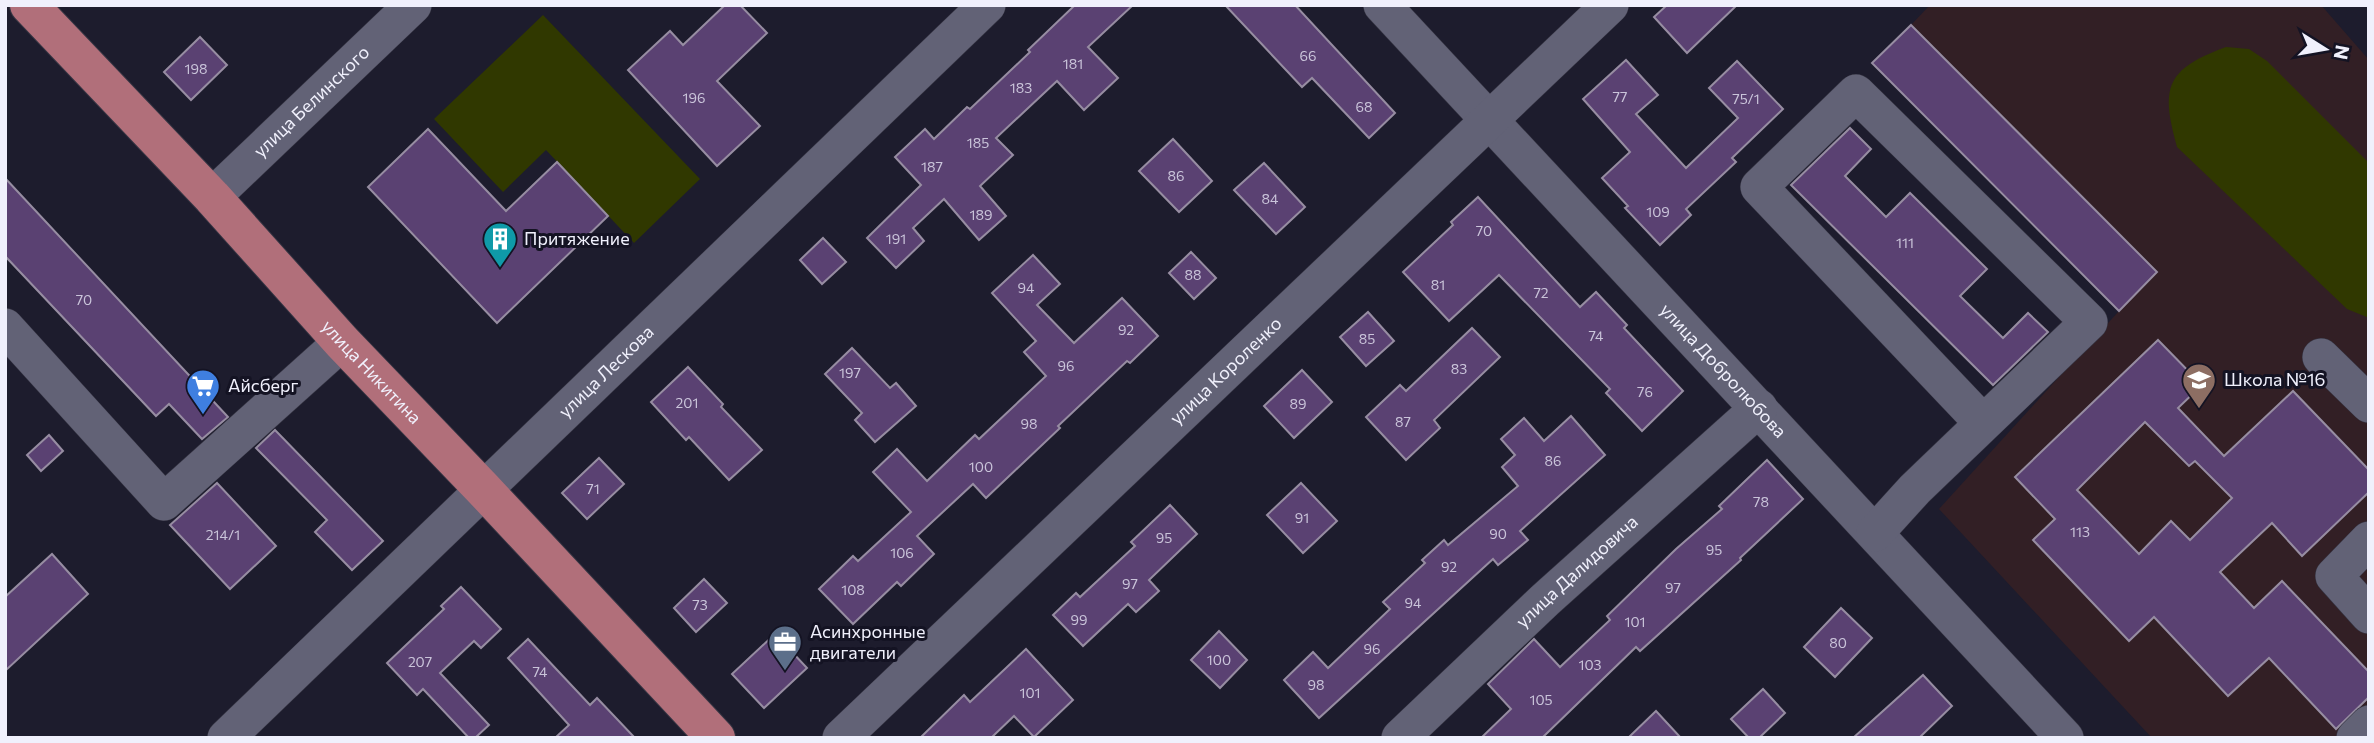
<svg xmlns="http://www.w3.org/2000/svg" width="2374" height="743" font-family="Commissioner,sans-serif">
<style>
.education{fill:#321f25}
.green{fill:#303800}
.building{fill:#5a4172;stroke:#978da2;stroke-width:2;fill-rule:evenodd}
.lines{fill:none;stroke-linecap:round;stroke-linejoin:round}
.minor-casing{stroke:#363543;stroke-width:38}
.major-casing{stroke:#363543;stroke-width:40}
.minor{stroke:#626276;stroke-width:37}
.major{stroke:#b16f7a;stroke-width:38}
.labels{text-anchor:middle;stroke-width:6;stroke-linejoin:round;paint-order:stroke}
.number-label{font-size:14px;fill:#cac4da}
.street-label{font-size:18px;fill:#f0f0fc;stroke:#141323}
.poi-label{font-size:18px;fill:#f0f0fc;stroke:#141323;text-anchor:start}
</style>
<rect width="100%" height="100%" fill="#1d1c2d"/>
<polygon class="education" points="1930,5 2321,5 2369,60 2368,738 2152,738 1939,509 2119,311 2157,272 1911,25"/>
<g class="green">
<polygon points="543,15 700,179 634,243 546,150 503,192 434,119"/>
<path d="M2226,47L2249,49L2267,61L2369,163V318L2347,309L2177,147C2160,87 2166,69 2226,47Z"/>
</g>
<g class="building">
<polygon points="725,5 740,5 767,33 717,81 760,126 717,166 628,70 670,31 683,45"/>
<polygon points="1075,5 1133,5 1088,47 1118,78 1084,110 1057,81 996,138 1013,155 980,186 1006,216 979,240 944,199 913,228 924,241 896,268 867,238 921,185 895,157 925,129 934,139 967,107 970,109 1030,52 1028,50"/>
<polygon points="1225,5 1295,5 1395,113 1369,138 1312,78 1302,87"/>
<polygon points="1667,5 1737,5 1687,53 1654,17"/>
<polygon points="1911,25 2157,272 2119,311 1872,63"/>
<polygon points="200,37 227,65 191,100 164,72"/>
<polygon points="1626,60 1658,95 1636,114 1686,168 1738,118 1709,88 1737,61 1783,109 1732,158 1736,162 1686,209 1691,215 1660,245 1625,208 1628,206 1602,178 1630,152 1583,99"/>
<polygon points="1850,128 1871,149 1845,176 1886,217 1910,193 1987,269 1960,296 2003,338 2028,313 2048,332 1993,385 1791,185"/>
<polygon points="428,129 506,211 557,162 608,216 497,323 368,187"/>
<polygon points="1173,139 1212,181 1179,212 1139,171"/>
<polygon points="1264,163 1305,207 1276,234 1234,190"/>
<polygon points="5,178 228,417 202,439 169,404 156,416 5,256"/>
<polygon points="1478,197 1580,307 1596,292 1627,325 1624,328 1683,391 1642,431 1606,393 1610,389 1499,275 1449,321 1403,272 1453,225 1451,222"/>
<polygon points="823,238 846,262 822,284 800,260"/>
<polygon points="1191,252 1216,278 1194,299 1169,273"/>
<polygon points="1033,255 1060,284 1037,305 1074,343 1122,298 1158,336 1130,363 1127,361 1058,426 1060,428 986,498 973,484 917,536 934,554 901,586 897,582 853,624 819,589 853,556 858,561 911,512 873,472 897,449 927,481 975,435 979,439 1046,376 1024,352 1036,341 992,293"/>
<polygon points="1368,312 1394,341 1366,366 1340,337"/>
<polygon points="1472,328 1500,357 1434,420 1440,428 1406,460 1366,417 1400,385 1406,391"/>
<path d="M2158,340L2202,385L2178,408L2224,456L2293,391L2369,470V492L2302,556L2272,523L2220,572L2254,608L2282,581L2369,672V697L2336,729L2269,658L2228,696L2154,617L2129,641L2033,540L2055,519L2015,477ZM2145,422L2189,466L2195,461L2232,498L2190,540L2171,521L2139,554L2077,490Z"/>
<polygon points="852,348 890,388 896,383 916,406 875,442 855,420 862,413 825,374"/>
<polygon points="688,367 723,404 721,407 762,450 729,480 689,437 686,440 651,402"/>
<polygon points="1302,370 1332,402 1294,438 1264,406"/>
<polygon points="1571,416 1605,455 1520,531 1528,540 1498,565 1493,559 1319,718 1284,680 1313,652 1328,668 1390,609 1383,602 1425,563 1422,560 1444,540 1448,545 1518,486 1502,467 1515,455 1501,439 1524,418 1544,441"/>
<polygon points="275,430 383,541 352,570 315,532 327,520 256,448"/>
<polygon points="49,435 63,451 41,471 27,455"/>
<polygon points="599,458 624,484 587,519 562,493"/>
<polygon points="1767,460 1803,499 1740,558 1741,560 1640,651 1636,647 1542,738 1481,738 1511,709 1488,684 1534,639 1560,667 1610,620 1607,616 1676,549 1722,509 1719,506"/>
<polygon points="217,483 276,546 230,589 170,525"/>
<polygon points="1301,483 1337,521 1303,553 1267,515"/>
<polygon points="1170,505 1197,534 1149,580 1159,591 1136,612 1128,604 1083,646 1053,615 1076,593 1080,597 1135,546 1131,542"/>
<polygon points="52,554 88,594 5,671 5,597"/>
<polygon points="704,579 727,603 696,632 674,608"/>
<polygon points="461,587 501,629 481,648 474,641 440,673 489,725 475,738 469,738 423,689 417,695 387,663 444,609 441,606"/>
<polygon points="1841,608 1872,638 1835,677 1804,647"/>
<polygon points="1219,631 1247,660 1220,688 1191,660"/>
<polygon points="775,634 807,668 764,708 732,674"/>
<polygon points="528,639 590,705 597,698 635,738 555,738 569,725 508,658"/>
<polygon points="1026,649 1073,700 1034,737 1014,716 991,738 920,738 964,695 970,702"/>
<polygon points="1923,675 1952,706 1919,738 1853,738"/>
<polygon points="1763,689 1785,713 1759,738 1749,738 1731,719"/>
<polygon points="1656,711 1681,738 1628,738"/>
</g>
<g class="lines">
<g class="minor-casing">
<g id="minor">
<path id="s1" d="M1382,5L2065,738"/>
<path id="s2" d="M212,197L413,5"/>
<polyline points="5,327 164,502 342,342"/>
<polyline points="2321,357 2369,404"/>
<polyline points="1875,533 1915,489 2089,322 1856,93 1759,187 1983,423"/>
<polyline points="2369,540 2334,576 2369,615"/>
<path id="s3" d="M226,738L987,5"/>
<path id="s4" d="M841,738L1610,5"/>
<path id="s5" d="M1400,738L1545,600L1759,408"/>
<polyline points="2355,738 2369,724"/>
</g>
</g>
<g class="major-casing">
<g id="major">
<path id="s6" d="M29,5L212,197L342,342L483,489L716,738"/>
</g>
</g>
<use href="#minor" class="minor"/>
<use href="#major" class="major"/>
</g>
<defs>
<g id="building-pin" transform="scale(1.75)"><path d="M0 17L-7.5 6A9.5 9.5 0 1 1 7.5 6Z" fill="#0f9aa8" stroke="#141323"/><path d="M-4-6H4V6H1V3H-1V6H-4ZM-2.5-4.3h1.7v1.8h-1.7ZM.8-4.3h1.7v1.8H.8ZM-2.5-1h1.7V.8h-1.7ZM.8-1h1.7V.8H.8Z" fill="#fff"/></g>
<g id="school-pin" transform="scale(1.75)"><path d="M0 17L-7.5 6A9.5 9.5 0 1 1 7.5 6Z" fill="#8d6e63" stroke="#141323"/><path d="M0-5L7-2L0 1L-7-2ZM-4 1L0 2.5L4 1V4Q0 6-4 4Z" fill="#fff"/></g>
<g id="supermarket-pin" transform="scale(1.75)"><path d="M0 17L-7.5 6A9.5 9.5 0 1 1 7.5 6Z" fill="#3f7fe0" stroke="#141323"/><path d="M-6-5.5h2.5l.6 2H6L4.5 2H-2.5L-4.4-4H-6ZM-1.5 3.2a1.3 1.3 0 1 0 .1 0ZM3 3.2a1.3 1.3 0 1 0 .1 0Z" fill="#fff"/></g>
<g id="office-pin" transform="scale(1.75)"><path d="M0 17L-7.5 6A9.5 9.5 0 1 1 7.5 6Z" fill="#5c6f8a" stroke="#141323"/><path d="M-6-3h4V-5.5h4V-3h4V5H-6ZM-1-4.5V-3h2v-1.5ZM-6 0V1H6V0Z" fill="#fff"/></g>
</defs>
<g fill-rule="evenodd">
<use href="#building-pin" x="500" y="239"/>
<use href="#school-pin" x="2199" y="380"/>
<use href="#supermarket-pin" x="203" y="386"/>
<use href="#office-pin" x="785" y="642"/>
</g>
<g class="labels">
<g class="number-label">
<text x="1308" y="61">66</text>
<text x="1073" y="69">181</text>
<text x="196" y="74">198</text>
<text x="1021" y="93">183</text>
<text x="1620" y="102">77</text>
<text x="694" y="103">196</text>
<text x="1746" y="104">75/1</text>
<text x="1364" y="112">68</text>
<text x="978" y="148">185</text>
<text x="932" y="172">187</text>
<text x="1176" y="181">86</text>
<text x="1270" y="204">84</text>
<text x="1658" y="217">109</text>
<text x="981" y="220">189</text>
<text x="1484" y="236">70</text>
<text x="896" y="244">191</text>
<text x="1905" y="248">111</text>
<text x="1193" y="280">88</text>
<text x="1438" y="290">81</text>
<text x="1026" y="293">94</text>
<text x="1541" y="298">72</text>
<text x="84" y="305">70</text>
<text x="1126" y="335">92</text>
<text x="1596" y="341">74</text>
<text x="1367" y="344">85</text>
<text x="1066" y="371">96</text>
<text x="1459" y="374">83</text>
<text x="850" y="378">197</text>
<text x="1645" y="397">76</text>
<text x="687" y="408">201</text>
<text x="1298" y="409">89</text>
<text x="1403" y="427">87</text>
<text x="1029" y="429">98</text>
<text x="1553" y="466">86</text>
<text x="981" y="472">100</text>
<text x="593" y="494">71</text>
<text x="1761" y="507">78</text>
<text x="1302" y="523">91</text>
<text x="2080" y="537">113</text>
<text x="1498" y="539">90</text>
<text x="223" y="540">214/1</text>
<text x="1164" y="543">95</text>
<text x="1714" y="555">95</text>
<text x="902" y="558">106</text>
<text x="1449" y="572">92</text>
<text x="1130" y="589">97</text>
<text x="1673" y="593">97</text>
<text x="853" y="595">108</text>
<text x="1413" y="608">94</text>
<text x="700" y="610">73</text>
<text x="1079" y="625">99</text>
<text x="1635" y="627">101</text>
<text x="1838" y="648">80</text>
<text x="1372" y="654">96</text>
<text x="1219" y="665">100</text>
<text x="420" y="667">207</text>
<text x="1590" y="670">103</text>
<text x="540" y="677">74</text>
<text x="1316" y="690">98</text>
<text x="1030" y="698">101</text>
<text x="1541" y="705">105</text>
</g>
<g class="street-label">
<text dy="6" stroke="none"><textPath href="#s2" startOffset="138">улица Белинского</textPath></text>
<text dy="6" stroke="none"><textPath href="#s3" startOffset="528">улица Лескова</textPath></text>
<text dy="6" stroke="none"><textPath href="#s1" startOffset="500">улица Добролюбова</textPath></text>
<text dy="6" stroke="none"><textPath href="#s6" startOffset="502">улица Никитина</textPath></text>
<text dy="6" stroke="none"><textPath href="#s4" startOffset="532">улица Короленко</textPath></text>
<text dy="6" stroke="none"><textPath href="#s5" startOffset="243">улица Далидовича</textPath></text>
</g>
<g class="poi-label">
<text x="524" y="245">Притяжение</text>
<text x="2224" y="386">Школа №16</text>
<text x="228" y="392">Айсберг</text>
<text x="810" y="638">Асинхронные<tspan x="810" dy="21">двигатели</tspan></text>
</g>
</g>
<rect width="2374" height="743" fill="none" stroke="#f0f0fc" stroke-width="14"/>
<g transform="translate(2325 49) rotate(101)" stroke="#141323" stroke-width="5" paint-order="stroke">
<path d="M0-5L12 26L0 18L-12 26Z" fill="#f0f0fc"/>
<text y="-10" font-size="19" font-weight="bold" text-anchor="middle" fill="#f0f0fc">N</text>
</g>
</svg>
